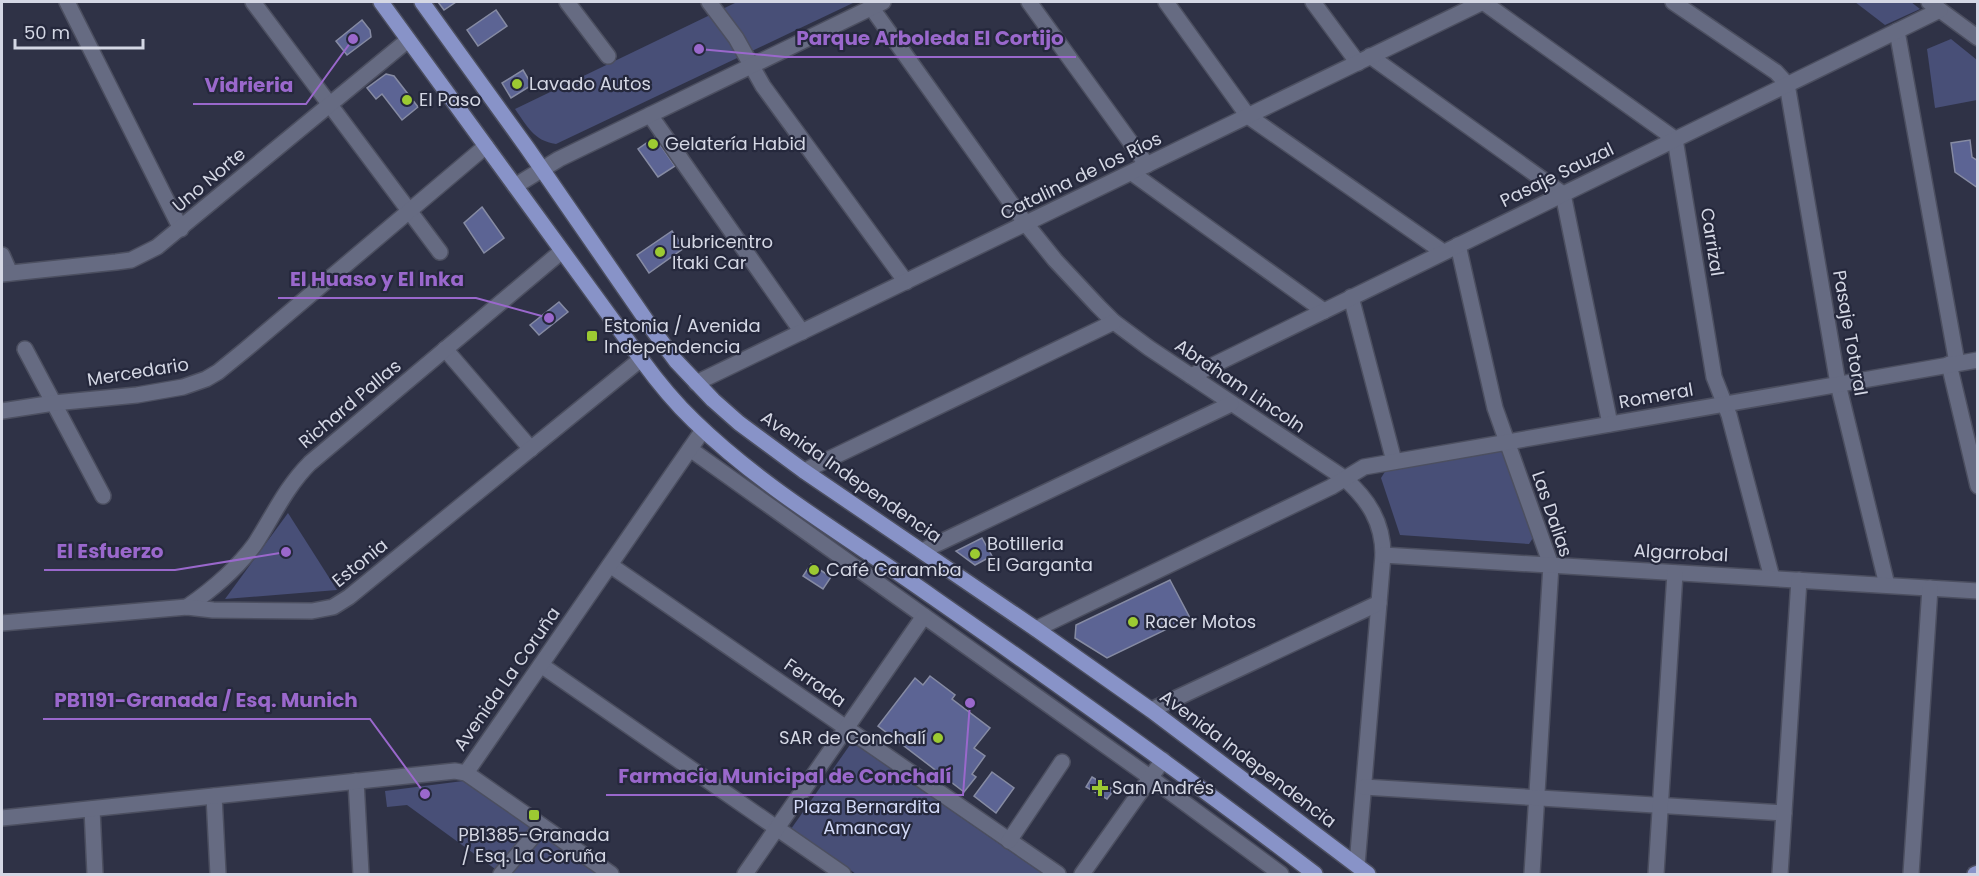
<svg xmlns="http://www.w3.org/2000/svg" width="1979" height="876" font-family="Poppins,sans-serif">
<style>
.green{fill:#484f77}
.building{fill:#5c6494;stroke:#868ba3;stroke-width:1.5}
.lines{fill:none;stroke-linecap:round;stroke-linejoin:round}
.minor-casing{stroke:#4c4f60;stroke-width:18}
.major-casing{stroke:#4c4f60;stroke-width:18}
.minor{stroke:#666b82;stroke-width:15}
.major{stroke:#8893c8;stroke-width:15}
.poi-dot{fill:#9cca32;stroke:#25283c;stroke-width:2}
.labels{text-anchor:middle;stroke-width:4.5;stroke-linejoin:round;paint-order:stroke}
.poi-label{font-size:18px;fill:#d4d7e4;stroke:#25283c;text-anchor:start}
.street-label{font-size:18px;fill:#d4d7e4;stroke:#25283c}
.park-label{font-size:18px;fill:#d3daf8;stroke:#25283c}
.leader{fill:none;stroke:#9a68cc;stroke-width:2}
.callout-dot{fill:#9a68cc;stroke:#25283c;stroke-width:2}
.callout-label{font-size:20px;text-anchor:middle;font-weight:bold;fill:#9a68cc;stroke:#25283c;stroke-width:4.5;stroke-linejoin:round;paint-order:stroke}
</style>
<rect width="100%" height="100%" fill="#2f3246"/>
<g class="green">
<path d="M737,2H855L556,144C534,141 527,126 515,109Z"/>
<polygon points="1855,2 1911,2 1920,9 1885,25"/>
<polygon points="1951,39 1977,60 1977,100 1935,108 1927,49"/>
<polygon points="1506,450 1535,535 1529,544 1400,535 1381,478 1386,470"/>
<polygon points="288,513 337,590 225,599"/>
<polygon points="852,742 1043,874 856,874 791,829"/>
<polygon points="463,781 597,874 502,874 407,805 387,807 385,791"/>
</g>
<g class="building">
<polygon points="438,2 456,2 444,10"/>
<polygon points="496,10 507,26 478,46 467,30"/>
<polygon points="362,20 370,30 371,37 347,55 336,41"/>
<polygon points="523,70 532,85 511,98 502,83"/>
<polygon points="386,74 394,76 418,107 402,120 382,94 376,99 367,88"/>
<polygon points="655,137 675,166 658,177 638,149"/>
<polygon points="1970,140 1972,157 1978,161 1978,188 1955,172 1951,143"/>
<polygon points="482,207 504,238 484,253 464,223"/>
<polygon points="672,231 684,248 649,273 637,255"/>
<polygon points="559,302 568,312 539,335 530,325"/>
<polygon points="982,538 992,556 975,565 956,551"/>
<polygon points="811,564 831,577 823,589 803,576"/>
<polygon points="1170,580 1190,618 1107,658 1075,638 1076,625"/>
<polygon points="930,676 955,695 952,699 990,728 974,748 985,756 972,774 976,777 964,792 878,726 915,678 923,685"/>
<polygon points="992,772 1014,788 996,813 974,796"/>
<polygon points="1092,777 1114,790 1107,799 1086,787"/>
</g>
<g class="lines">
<g class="minor-casing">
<g id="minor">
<polyline points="67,2 181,229"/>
<polyline points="253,2 440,252"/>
<polyline points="567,2 608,56"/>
<polyline points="709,2 736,38 763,86 906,282"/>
<polyline points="1029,2 1147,165"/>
<polyline points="1166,2 1248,116 1443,252"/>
<polyline points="1313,2 1358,63"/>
<polyline points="1483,2 1675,139 1714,377 1729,415 1772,578"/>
<polyline points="1673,2 1776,72 1787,84 1838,384 1887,585"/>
<polyline points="1929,2 1978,38"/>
<path d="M871,7L1026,224L1055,260L1098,306L1114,322L1149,348L1344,478C1368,499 1383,522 1383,555L1357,865"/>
<polyline points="1897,31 1957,363"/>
<polyline points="1370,56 1563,194 1610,424"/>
<polyline points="650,115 802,332"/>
<polyline points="1132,173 1324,311"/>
<polyline points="515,186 559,159 883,2"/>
<polyline points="1458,245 1495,408 1551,565 1532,874"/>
<polyline points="2,255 10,273"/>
<polyline points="2,274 116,262 131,260 157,247 408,40"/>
<polyline points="1351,297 1394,461"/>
<polyline points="25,349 103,496"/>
<polyline points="445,349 531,449"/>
<polyline points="1949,364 1978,486"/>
<polyline points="1191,376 1940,10"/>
<polyline points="696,383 1483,2"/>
<polyline points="2,411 54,403 137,395 183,387 206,379 218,372 245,350 486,146"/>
<polyline points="690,449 1151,778 1281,874"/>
<polyline points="804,471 1114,322"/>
<polyline points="922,551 1231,404"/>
<polyline points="1383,555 1978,591"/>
<polyline points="610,565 1058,874"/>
<path d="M187,607C213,589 236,570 255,544C273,516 286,487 310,463L562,251"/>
<polyline points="2,623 187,607 213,610 312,611 333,607 349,597 641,359"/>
<polyline points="1036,629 1331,487 1364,467 1978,360"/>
<polyline points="541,665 843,874"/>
<polyline points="1151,710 1379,603"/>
<polyline points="466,773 703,430"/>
<polyline points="356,781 361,874"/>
<polyline points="1364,787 1784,813"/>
<polyline points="214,796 218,874"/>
<polyline points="92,809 95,874"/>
<polyline points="2,818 455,771 466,773 611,874"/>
<polyline points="1009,841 1062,762"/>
<polyline points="501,874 542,826"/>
<polyline points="745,874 924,616"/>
<polyline points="1082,874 1163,760"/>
<polyline points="1656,874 1675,573"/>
<polyline points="1780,874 1799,580"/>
<polyline points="1911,874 1930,588"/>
</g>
</g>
<g class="major-casing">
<g id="major">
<path d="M381,2L641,359C657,381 674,402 694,421C766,491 853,540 934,598C1063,688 1191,779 1315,874"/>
<polyline points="422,2 528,149 653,330 676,361 713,400 739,423 804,471 1036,629 1151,710 1368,874"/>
<polyline points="1975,874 1978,873"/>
</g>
</g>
<use href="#minor" class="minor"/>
<use href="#major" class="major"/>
</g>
<g class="poi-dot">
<circle cx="517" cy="84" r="6"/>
<circle cx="407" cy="100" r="6"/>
<circle cx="653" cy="144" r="6"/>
<circle cx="660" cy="252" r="6"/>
<rect x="586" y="330" width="12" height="12" rx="3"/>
<circle cx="975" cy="554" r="6"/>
<circle cx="814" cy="570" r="6"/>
<circle cx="1133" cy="622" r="6"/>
<circle cx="938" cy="738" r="6"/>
<path d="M1097 779h6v6h6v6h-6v6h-6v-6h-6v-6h6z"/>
<rect x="528" y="809" width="12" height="12" rx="3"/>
</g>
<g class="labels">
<g class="poi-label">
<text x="529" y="90">Lavado Autos</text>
<text x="419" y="106">El Paso</text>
<text x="665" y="150">Gelatería Habid</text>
<text x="672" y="248">Lubricentro<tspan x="672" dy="21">Itaki Car</tspan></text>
<text x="604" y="332">Estonia / Avenida<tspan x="604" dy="21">Independencia</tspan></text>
<text x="987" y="550">Botilleria<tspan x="987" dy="21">El Garganta</tspan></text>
<text x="826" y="576">Café Caramba</text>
<text x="1145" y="628">Racer Motos</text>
<text x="926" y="744" text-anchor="end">SAR de Conchalí</text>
<text x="1112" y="794">San Andrés</text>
<text x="534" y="841" text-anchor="middle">PB1385-Granada<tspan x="534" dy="21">/ Esq. La Coruña</tspan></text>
</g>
<g class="street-label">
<text transform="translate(1557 175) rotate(-26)" y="6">Pasaje Sauzal</text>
<text transform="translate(1081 176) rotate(-26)" y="6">Catalina de los Ríos</text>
<text transform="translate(209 180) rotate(-40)" y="6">Uno Norte</text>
<text transform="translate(1712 242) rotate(81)" y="6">Carrizal</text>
<text transform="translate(1850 333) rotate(80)" y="6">Pasaje Totoral</text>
<text transform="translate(138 372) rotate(-9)" y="6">Mercedario</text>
<text transform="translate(1240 386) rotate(34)" y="6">Abraham Lincoln</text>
<text transform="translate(1656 396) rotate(-10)" y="6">Romeral</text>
<text transform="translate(350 404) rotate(-40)" y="6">Richard Pallas</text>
<text transform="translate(851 477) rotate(35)" y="6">Avenida Independencia</text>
<text transform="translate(1552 514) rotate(71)" y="6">Las Dalias</text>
<text transform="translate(1681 553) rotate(3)" y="6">Algarrobal</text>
<text transform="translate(360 563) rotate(-39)" y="6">Estonia</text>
<text transform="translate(507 679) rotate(-55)" y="6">Avenida La Coruña</text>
<text transform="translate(815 683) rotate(35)" y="6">Ferrada</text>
<text transform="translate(1248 759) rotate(37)" y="6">Avenida Independencia</text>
</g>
<g class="park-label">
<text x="867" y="813">Plaza Bernardita<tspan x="867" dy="21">Amancay</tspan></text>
</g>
</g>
<path class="leader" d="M699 49L785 57H1076M353 39L306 104H193M549 318L476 298H278M286 552L175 570H44M425 794L370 719H43M970 703L963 795H606"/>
<g class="callout-dot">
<circle cx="699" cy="49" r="6"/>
<circle cx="353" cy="39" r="6"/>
<circle cx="549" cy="318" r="6"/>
<circle cx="286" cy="552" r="6"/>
<circle cx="425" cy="794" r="6"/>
<circle cx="970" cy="703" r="6"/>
</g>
<g class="callout-label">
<text x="930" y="45">Parque Arboleda El Cortijo</text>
<text x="249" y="92">Vidrieria</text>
<text x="377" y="286">El Huaso y El Inka</text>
<text x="110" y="558">El Esfuerzo</text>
<text x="206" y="707">PB1191-Granada / Esq. Munich</text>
<text x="785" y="783">Farmacia Municipal de Conchalí</text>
</g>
<rect width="1979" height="876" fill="none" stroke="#d4d7e4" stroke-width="6"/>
<path d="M15 39v9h128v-9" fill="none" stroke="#d4d7e4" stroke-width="3"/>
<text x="24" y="39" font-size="18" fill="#d4d7e4" stroke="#25283c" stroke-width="4.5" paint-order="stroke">50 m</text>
</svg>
